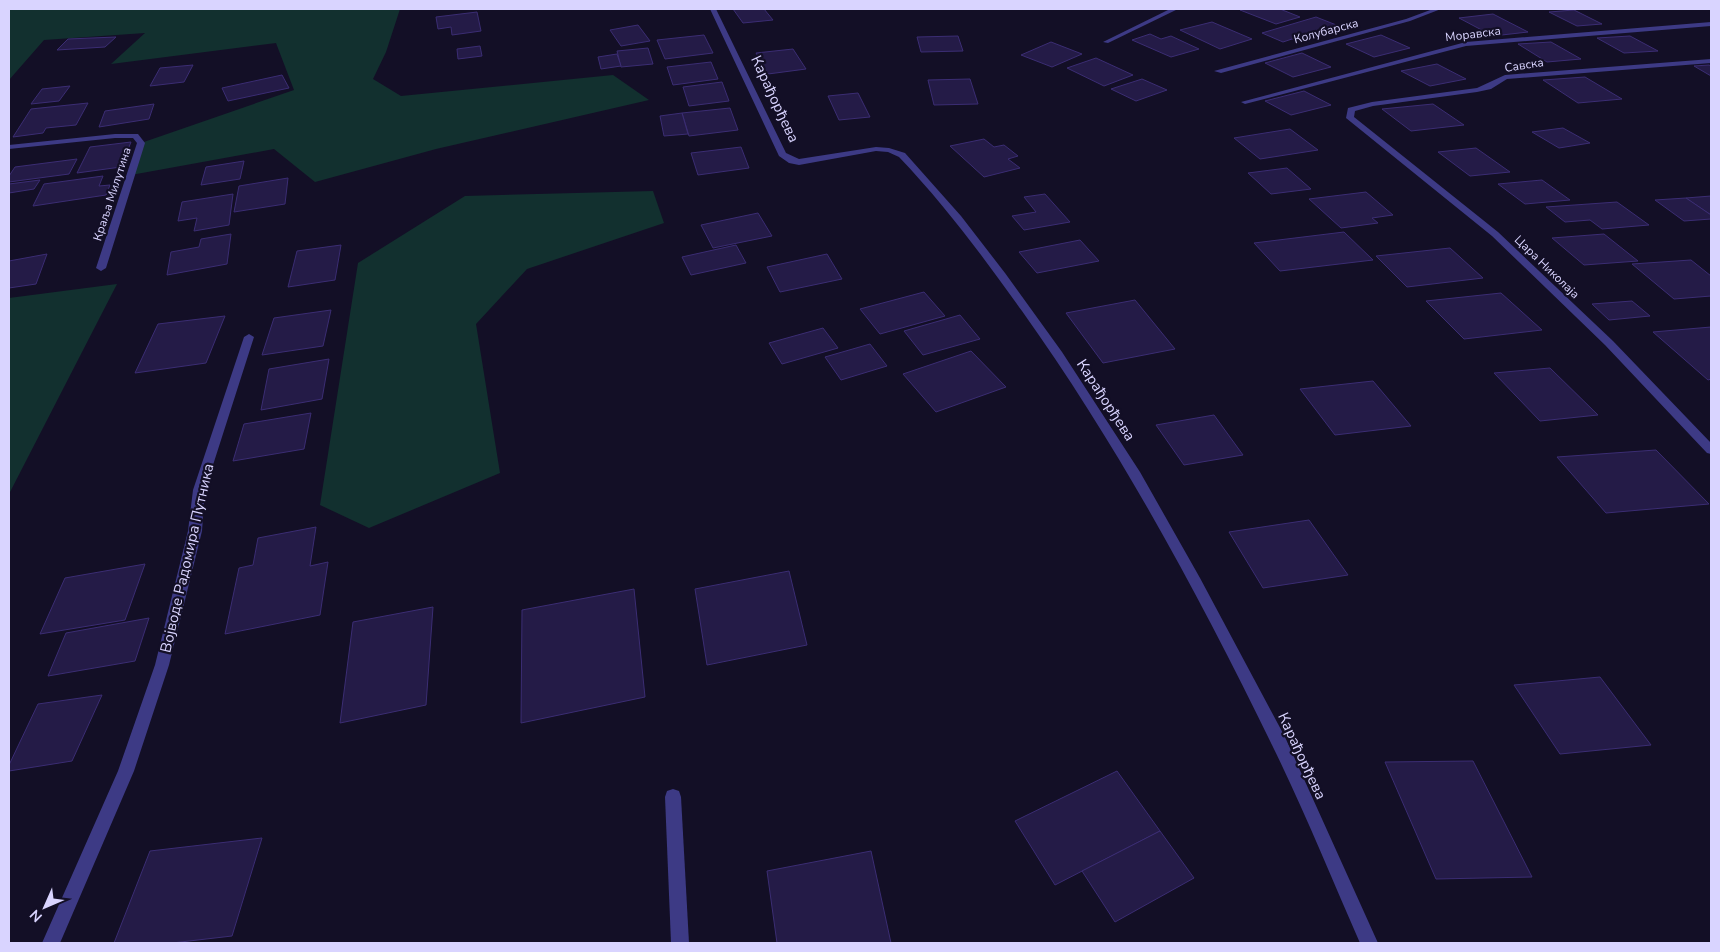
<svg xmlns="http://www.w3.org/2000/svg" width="1720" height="952" font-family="'Nunito Sans',sans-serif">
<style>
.green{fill:#12302f}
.building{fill:#241b47;stroke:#3b2d73}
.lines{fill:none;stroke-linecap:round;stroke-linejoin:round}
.minor{fill:#3d3a85;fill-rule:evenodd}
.labels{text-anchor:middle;stroke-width:4.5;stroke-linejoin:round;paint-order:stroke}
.far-street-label{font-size:12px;fill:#d9d4ff;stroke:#130f26}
.street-label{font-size:15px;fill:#d9d4ff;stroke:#130f26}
</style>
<rect width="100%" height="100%" fill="#130f26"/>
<g class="green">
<polygon points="9,9 400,9 386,52 373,79 401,96 613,75 649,100 436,149 315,182 274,149 131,175 141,143 294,90 276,43 111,64 145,33 44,40 9,80"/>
<polygon points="653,191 664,223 527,269 476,324 500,473 369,528 320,505 358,263 465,196"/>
<polygon points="117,284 9,494 9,298"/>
</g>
<g class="building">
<polygon points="733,9 764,9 773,20 743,23"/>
<polygon points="1243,9 1280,9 1300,17 1276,24 1240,10"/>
<polygon points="1574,10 1602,24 1577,26 1549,12"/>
<polygon points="477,12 481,31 452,35 451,27 438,29 436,17"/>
<polygon points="1493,14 1528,32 1493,36 1459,18"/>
<polygon points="1316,17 1344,28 1299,42 1292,39 1283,42 1262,33"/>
<polygon points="1212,22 1252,39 1220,49 1180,30"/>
<polygon points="638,25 650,41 621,46 610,30"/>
<polygon points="1150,34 1161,39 1171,36 1199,49 1171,57 1132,40"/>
<polygon points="704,35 713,53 665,59 657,40"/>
<polygon points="1381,35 1410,48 1374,57 1346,44"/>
<polygon points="958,36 963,51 921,52 917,37"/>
<polygon points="1630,36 1658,51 1624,53 1597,38"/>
<polygon points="116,37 105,47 57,50 68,39"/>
<polygon points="1051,42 1082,54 1052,67 1021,55"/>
<polygon points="1551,42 1581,59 1547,62 1518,44"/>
<polygon points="480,46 482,56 458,59 457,49"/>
<polygon points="648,48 653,64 621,67 617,51"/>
<polygon points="793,49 806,69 768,74 756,53"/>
<polygon points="1302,53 1331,67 1293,77 1265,63"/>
<polygon points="617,54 621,66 601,69 598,57"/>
<polygon points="1096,58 1133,75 1104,86 1067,68"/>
<polygon points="711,62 718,79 673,85 667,67"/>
<polygon points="1437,64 1466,79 1430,86 1401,71"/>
<polygon points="193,65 184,82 150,86 160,68"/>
<polygon points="1709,65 1711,66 1711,76 1694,66"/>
<polygon points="282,75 289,88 228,101 222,88"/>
<polygon points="1585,77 1622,99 1578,103 1543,80"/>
<polygon points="970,79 978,104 934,105 928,80"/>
<polygon points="1142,79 1167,90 1136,101 1111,89"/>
<polygon points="722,82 729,101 689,106 683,87"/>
<polygon points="70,86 59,101 31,104 42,89"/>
<polygon points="1304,91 1331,105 1291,115 1265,101"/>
<polygon points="858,93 870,117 839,120 828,96"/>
<polygon points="88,103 76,125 46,128 43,133 13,137 31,109"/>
<polygon points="154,104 149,119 99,127 105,111"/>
<polygon points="1433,104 1464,125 1411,131 1382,109"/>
<polygon points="730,108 738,130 689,136 682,113"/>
<polygon points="682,113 688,134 664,136 660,116"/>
<polygon points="1563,128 1590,143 1559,148 1532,132"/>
<polygon points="1290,129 1318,150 1260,159 1234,138"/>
<polygon points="984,139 994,147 1004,145 1018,156 1008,159 1020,168 984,177 950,146"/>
<polygon points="131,142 121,167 77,173 90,147"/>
<polygon points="741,147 749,168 698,175 691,153"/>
<polygon points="1476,148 1510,172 1470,176 1438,152"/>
<polygon points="77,159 69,174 9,182 9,176 15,167"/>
<polygon points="244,161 240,179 201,185 206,167"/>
<polygon points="1287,168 1311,189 1271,194 1248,173"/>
<polygon points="103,176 99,186 110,185 106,195 33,206 44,184"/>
<polygon points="288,178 285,204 234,212 239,186"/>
<polygon points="40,180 34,189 9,193 9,184"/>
<polygon points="1542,180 1570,200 1525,204 1498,184"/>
<polygon points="1366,192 1393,215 1372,218 1378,223 1341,228 1309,199"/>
<polygon points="233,194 229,225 194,231 197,218 178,221 182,202"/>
<polygon points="1045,194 1070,222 1024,230 1012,216 1036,212 1024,197"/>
<polygon points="1711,196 1711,215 1686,198"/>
<polygon points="1686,198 1711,215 1711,219 1684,221 1655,200"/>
<polygon points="1617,202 1649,225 1602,229 1590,220 1565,222 1546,207"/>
<polygon points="758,213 772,236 713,248 701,225"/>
<polygon points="1344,232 1373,260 1280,271 1254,243"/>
<polygon points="231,234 227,264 167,275 171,252 199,247 201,239"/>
<polygon points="1604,234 1638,261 1584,265 1552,238"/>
<polygon points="1080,240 1099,261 1037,273 1019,252"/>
<polygon points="341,245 335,280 288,287 297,251"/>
<polygon points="736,245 746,263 691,275 682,257"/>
<polygon points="1450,248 1483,278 1407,287 1376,256"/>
<polygon points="47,254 36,284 9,288 9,261"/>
<polygon points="827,254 842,279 780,292 767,267"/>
<polygon points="1691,260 1711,276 1711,296 1674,299 1632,264"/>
<polygon points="924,292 945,316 880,334 860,309"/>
<polygon points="1501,293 1542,330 1464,339 1426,301"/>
<polygon points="1135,300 1175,349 1103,363 1066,313"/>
<polygon points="1632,301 1650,316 1609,320 1592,304"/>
<polygon points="331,310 323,346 262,355 274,318"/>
<polygon points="960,315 980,339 923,355 904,331"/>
<polygon points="225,316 206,363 135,373 158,324"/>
<polygon points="1711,327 1711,379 1708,380 1653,332"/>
<polygon points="823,328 838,348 782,364 769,343"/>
<polygon points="870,344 887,366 841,380 825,357"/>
<polygon points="971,351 1006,387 936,412 903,374"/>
<polygon points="329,359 322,399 261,410 269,369"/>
<polygon points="1550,368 1598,415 1540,421 1494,373"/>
<polygon points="1373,381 1411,426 1335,435 1300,389"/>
<polygon points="311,413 304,449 233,461 244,424"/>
<polygon points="1214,415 1243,455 1184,465 1156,425"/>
<polygon points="1656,450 1709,504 1606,513 1557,457"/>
<polygon points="1309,520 1348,575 1263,588 1229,532"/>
<polygon points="316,527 310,566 328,562 320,615 225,634 239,568 253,565 258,538"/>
<polygon points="145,564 125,620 40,634 65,578"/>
<polygon points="789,571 807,645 707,665 695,589"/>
<polygon points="634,589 645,697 521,723 522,610"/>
<polygon points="433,607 426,705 340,723 353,622"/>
<polygon points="149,618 135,661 48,676 66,633"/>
<polygon points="1600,677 1651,745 1560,754 1514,685"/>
<polygon points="102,695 72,761 9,771 9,765 38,704"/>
<polygon points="1473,761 1532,877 1436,879 1385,762"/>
<polygon points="1117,771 1160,831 1055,885 1015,821"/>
<polygon points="1160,831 1194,878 1115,922 1082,871"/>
<polygon points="262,838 232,936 172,943 114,943 150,851"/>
<polygon points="871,851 891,943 777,943 767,871"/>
</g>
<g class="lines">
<g class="minor">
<path d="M710,9H716L786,153L799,159L876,147L889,148L905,153L961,216L1005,273L1062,352L1140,472L1200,578L1285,737L1378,943H1360C1331,877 1304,810 1272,745C1199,595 1119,447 1022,311C984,258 945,205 899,157L888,152L876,151L799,165L789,163L779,156Z"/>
<polygon points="1170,9 1178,9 1108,43 1103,42"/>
<polygon points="1433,9 1441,9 1410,21 1221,73 1214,71 1406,19"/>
<polygon points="1711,22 1711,26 1466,46 1245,104 1241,102 1466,42"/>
<polygon points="1711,59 1711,63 1507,79 1491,89 1477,92 1373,106 1355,111 1354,117 1498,232 1613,341 1711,443 1711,454 1707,453 1605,345 1492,236 1346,118 1348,108 1372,102 1477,88 1505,75"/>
<polygon points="115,134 138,134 145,143 106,268 101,271 96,268 137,143 133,138 115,138 9,149 9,145"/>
<polygon points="249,334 254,337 205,490 202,531 169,665 134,771 60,943 42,943 118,771 155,665 188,531 193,490 244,337"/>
<polygon points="673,789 679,791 681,797 689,943 671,943 665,797 667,791"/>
</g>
</g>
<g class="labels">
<g class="far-street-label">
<text transform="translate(1326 31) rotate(-15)" y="4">Колубарска</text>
<text transform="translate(1473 34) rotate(-7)" y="4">Моравска</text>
<text transform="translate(1524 65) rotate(-9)" y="4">Савска</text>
<text transform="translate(112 194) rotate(-72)" y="4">Краља Милутина</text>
<text transform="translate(1547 267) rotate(44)" y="4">Цара Николаја</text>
</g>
<g class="street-label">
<text transform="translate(775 99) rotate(65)" y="5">Карађорђева</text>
<text transform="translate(1106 400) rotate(57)" y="5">Карађорђева</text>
<text transform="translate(187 558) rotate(-77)" y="5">Војводе Радомира Путника</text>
<text transform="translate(1302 756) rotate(65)" y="5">Карађорђева</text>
</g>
</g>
<rect width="1720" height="952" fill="none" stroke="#d9d4ff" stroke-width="20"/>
<g transform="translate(45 907) rotate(225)" stroke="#130f26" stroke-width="4" paint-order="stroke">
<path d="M0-4L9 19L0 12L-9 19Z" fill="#d9d4ff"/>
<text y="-8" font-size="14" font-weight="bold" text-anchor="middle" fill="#d9d4ff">N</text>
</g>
</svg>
